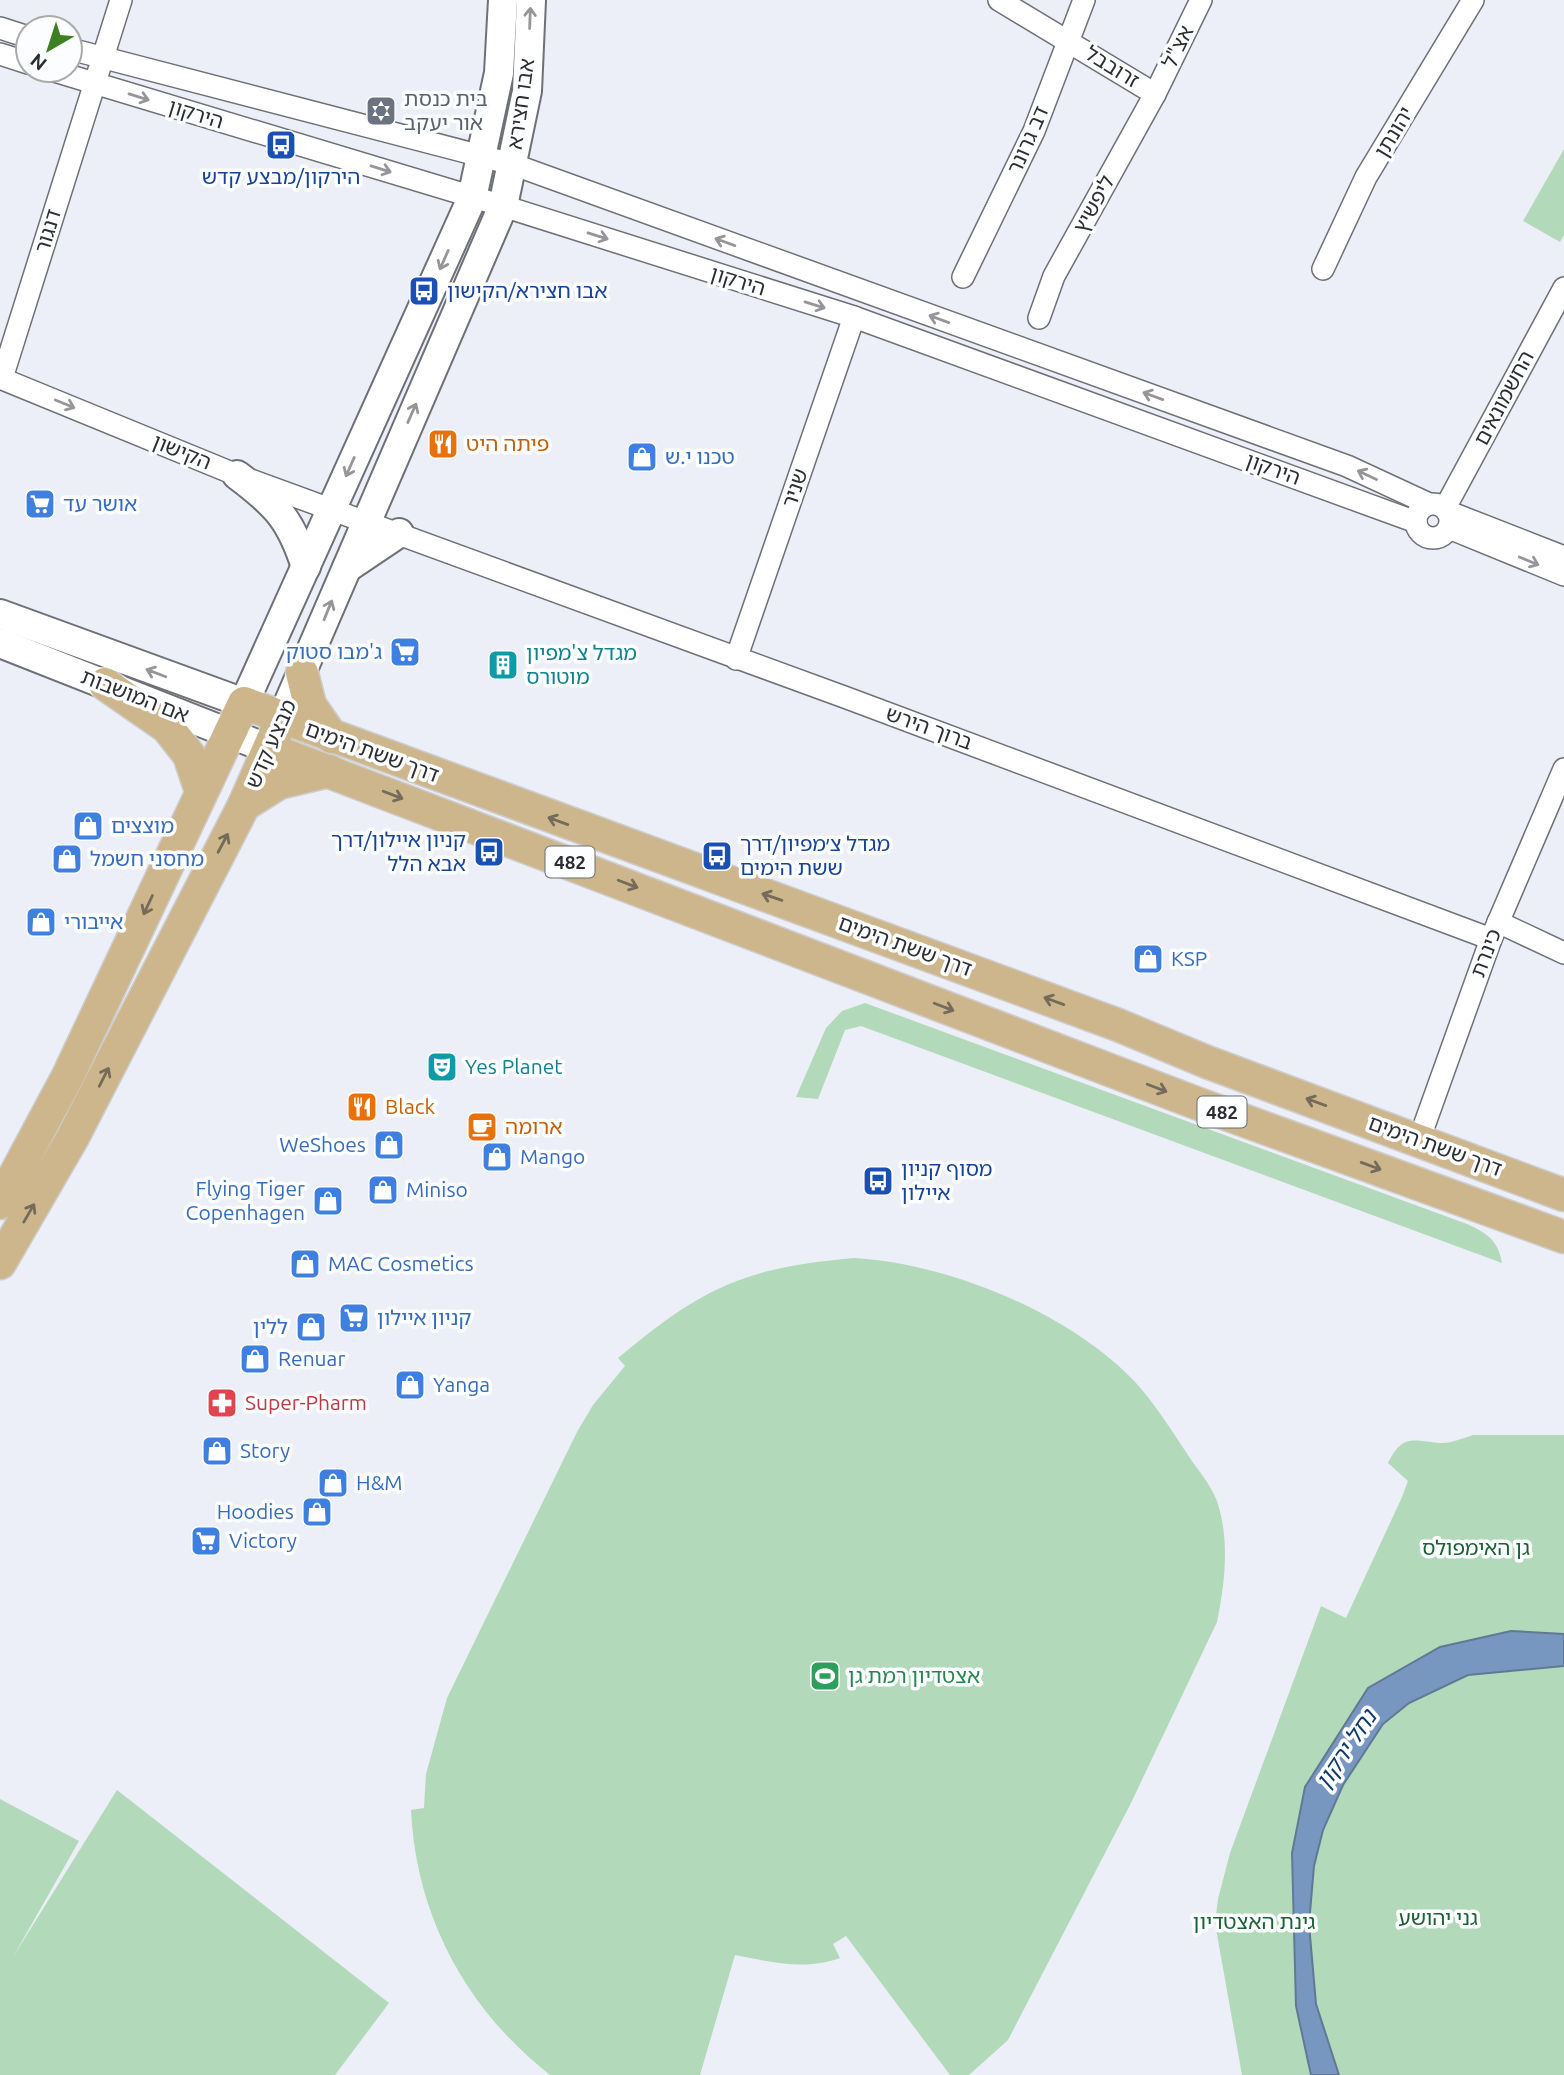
<svg xmlns="http://www.w3.org/2000/svg" width="1564" height="2075" font-family="Ubuntu,'Noto Sans Hebrew',sans-serif">
<style>
.green{fill:#b2d9ba}
.water{fill:#7897c0;stroke:#627895;stroke-width:2}
.lines{fill:none;stroke-linecap:round;stroke-linejoin:round}
.street-casing{stroke:#6e7077;stroke-width:24}
.secondary-casing{stroke:#6e7077;stroke-width:32}
.primary-casing{stroke:#cdcdce;stroke-width:35}
.street{stroke:#fff;stroke-width:21}
.secondary{stroke:#fff;stroke-width:28}
.primary{stroke:#ceb68c;stroke-width:32}
.oneway{stroke:#969698}
.oneway2{stroke:#756b5a}
.labels{text-anchor:middle;stroke-width:7;stroke-linejoin:round;paint-order:stroke}
.shield{fill:#fcfdfe;stroke:#6b6c6e;stroke-width:2}
.shield-label{font-size:19px;font-weight:bold;fill:#2d2e31}
.street-label{font-size:21px;fill:#2d2e31;stroke:#fcfdfe}
.worship-label{font-size:21px;fill:#5b616d;stroke:#fcfdfe;text-anchor:start}
.transit-label{font-size:21px;fill:#164399;stroke:#fcfdfe;text-anchor:start}
.food-label{font-size:21px;fill:#c56008;stroke:#fcfdfe;text-anchor:start}
.shop-label{font-size:21px;fill:#366cbe;stroke:#fcfdfe;text-anchor:start}
.culture-label{font-size:21px;fill:#0d838f;stroke:#fcfdfe;text-anchor:start}
.health-label{font-size:21px;fill:#be3a42;stroke:#fcfdfe;text-anchor:start}
.park-label{font-size:21px;fill:#1b6134;stroke:#fcfdfe}
.leisure-label{font-size:21px;fill:#27864d;stroke:#fcfdfe;text-anchor:start}
.water-label{font-size:23px;font-style:italic;fill:#0f3a6d;stroke:#fcfdfe}
</style>
<rect width="100%" height="100%" fill="#eceff7"/>
<g class="green">
<polygon points="1564,149 1564,235 1560,242 1523,221"/>
<path d="M865,1003L1467,1224C1487,1233 1498,1240 1502,1263L861,1026L845,1030L818,1099L796,1097L826,1028L842,1011Z"/>
<path d="M854,1258C947,1263 1071,1313 1136,1383C1155,1404 1170,1428 1186,1452C1196,1468 1210,1483 1217,1501C1230,1540 1225,1583 1217,1622L1130,1805L1008,2040L969,2075H950L846,1936L833,1944L840,1958C803,1971 772,1962 735,1955L700,2075H550C467,2010 416,1917 411,1810L424,1808L426,1774L447,1698L577,1432L593,1405L625,1366L618,1358C703,1287 743,1268 854,1258Z"/>
<path d="M1473,1435H1564V1634L1511,1631L1387,1677L1368,1688L1305,1788L1296,2006L1311,2075H1242L1215,1923L1218,1899L1230,1853L1321,1606L1346,1618L1402,1497L1408,1481L1388,1463C1403,1433 1413,1441 1440,1443C1450,1444 1463,1438 1473,1435Z"/>
<polygon points="1564,1666 1564,2075 1339,2075 1316,2004 1309,1924 1314,1866 1323,1830 1343,1785 1383,1724 1409,1703 1468,1675"/>
<polygon points="117,1790 389,2003 335,2075 0,2075 0,1799 79,1841 13,1957"/>
</g>
<polygon class="water" points="1511,1631 1564,1634 1564,1666 1468,1675 1409,1703 1383,1724 1343,1785 1323,1830 1314,1866 1309,1924 1316,2004 1339,2075 1311,2075 1296,2006 1292,1853 1305,1787 1368,1688 1440,1647"/>
<g class="lines">
<g class="street-casing">
<g id="street">
<polyline points="999,0 1155,94"/>
<polyline points="0,28 28,37"/>
<polyline points="70,49 512,164 1347,466 1429,504"/>
<polyline points="0,54 28,63"/>
<polyline points="51,70 503,206 854,317 1416,522"/>
<polyline points="1323,269 1366,177 1473,0"/>
<polyline points="963,277 1034,131 1084,0"/>
<polyline points="1039,318 1054,276 1155,94 1201,0"/>
<polyline points="0,378 237,475 847,698 1491,939"/>
<polyline points="2,378 121,0"/>
<circle cx="1433" cy="521" r="17"/>
<polyline points="1445,508 1564,288"/>
<polyline points="1449,512 1564,557"/>
<polyline points="1449,528 1564,575"/>
<polyline points="736,659 854,317"/>
<polyline points="1498,922 1564,953"/>
<polyline points="1419,1140 1491,939 1564,769"/>
</g>
</g>
<g class="secondary-casing">
<g id="secondary">
<path d="M237,475C277,505 291,520 306,567"/>
<polyline points="347,568 399,533"/>
<polyline points="0,614 244,703 472,198 499,73 503,0"/>
<polyline points="0,643 269,749"/>
<polyline points="282,718 503,206 527,91 531,0"/>
</g>
</g>
<g class="primary-casing">
<g id="primary">
<polyline points="302,673 310,705 332,737"/>
<polyline points="105,684 167,727 189,755 201,791"/>
<polyline points="269,749 1196,1103 1564,1237"/>
<polyline points="244,805 279,783 329,771"/>
<polyline points="0,1203 68,1076 244,703 1118,1025 1207,1062 1564,1195"/>
<polyline points="0,1263 73,1137 244,805 277,730"/>
</g>
</g>
<use href="#street" class="street"/>
<use href="#secondary" class="secondary"/>
<use href="#primary" class="primary"/>
</g>
<defs><path id="oneway-shaft" d="M-6 0H5M1.5-3L5.5 0L1.5 3" fill="none" stroke-width="1.6" stroke-linecap="round" stroke-linejoin="round" transform="scale(1.75)"/></defs>
<g class="oneway">
<use href="#oneway-shaft" transform="translate(530 18) rotate(-88)"/>
<use href="#oneway-shaft" transform="translate(139 97) rotate(17)"/>
<use href="#oneway-shaft" transform="translate(381 169) rotate(17)"/>
<use href="#oneway-shaft" transform="translate(598 236) rotate(17)"/>
<use href="#oneway-shaft" transform="translate(725 242) rotate(-160)"/>
<use href="#oneway-shaft" transform="translate(444 260) rotate(114)"/>
<use href="#oneway-shaft" transform="translate(815 305) rotate(17)"/>
<use href="#oneway-shaft" transform="translate(939 319) rotate(-160)"/>
<use href="#oneway-shaft" transform="translate(1153 396) rotate(-160)"/>
<use href="#oneway-shaft" transform="translate(65 404) rotate(22)"/>
<use href="#oneway-shaft" transform="translate(412 413) rotate(-66)"/>
<use href="#oneway-shaft" transform="translate(350 467) rotate(114)"/>
<use href="#oneway-shaft" transform="translate(1367 475) rotate(-155)"/>
<use href="#oneway-shaft" transform="translate(1529 561) rotate(22)"/>
<use href="#oneway-shaft" transform="translate(328 610) rotate(-68)"/>
<use href="#oneway-shaft" transform="translate(156 673) rotate(-159)"/>
</g>
<g class="oneway2">
<use href="#oneway-shaft" transform="translate(393 795) rotate(21)"/>
<use href="#oneway-shaft" transform="translate(558 821) rotate(-160)"/>
<use href="#oneway-shaft" transform="translate(223 843) rotate(-62)"/>
<use href="#oneway-shaft" transform="translate(628 884) rotate(21)"/>
<use href="#oneway-shaft" transform="translate(772 897) rotate(-161)"/>
<use href="#oneway-shaft" transform="translate(148 905) rotate(115)"/>
<use href="#oneway-shaft" transform="translate(1054 1001) rotate(-160)"/>
<use href="#oneway-shaft" transform="translate(944 1007) rotate(21)"/>
<use href="#oneway-shaft" transform="translate(104 1077) rotate(-63)"/>
<use href="#oneway-shaft" transform="translate(1157 1088) rotate(21)"/>
<use href="#oneway-shaft" transform="translate(1316 1102) rotate(-160)"/>
<use href="#oneway-shaft" transform="translate(1371 1166) rotate(20)"/>
<use href="#oneway-shaft" transform="translate(29 1213) rotate(-60)"/>
</g>
<defs>
<g id="synagogue-square" transform="scale(1.575)"><rect x="-9" y="-9" width="18" height="18" rx="4" fill="#6b7280" stroke="#fcfdfe"/><path d="M0-6.5L5.6 3.2H-5.6ZM0 6.5L5.6-3.2H-5.6Z" fill="#fff"/></g>
<g id="bus-square" transform="scale(1.575)"><rect x="-9" y="-9" width="18" height="18" rx="4" fill="#1a4fb4" stroke="#fcfdfe"/><path d="M-5-6H5V4H4V6H2V4H-2V6H-4V4H-5ZM-3.5-4V0h7V-4ZM-3.5 1.2v1.5H-2V1.2ZM2 1.2v1.5H3.5V1.2Z" fill="#fff"/></g>
<g id="restaurant-square" transform="scale(1.575)"><rect x="-9" y="-9" width="18" height="18" rx="4" fill="#e8710a" stroke="#fcfdfe"/><path d="M-5-6h1v4h1v-4h1v4h1v-4h1v5L-1.5 .5V6h-2V.5L-5-1ZM5-6V6H3V1.5H1.5Q1.5-4 5-6Z" fill="#fff"/></g>
<g id="shop-square" transform="scale(1.575)"><rect x="-9" y="-9" width="18" height="18" rx="4" fill="#3f7fe0" stroke="#fcfdfe"/><path d="M-5-2.5h2.3a2.7 3.5 0 0 1 5.4 0H5L5.5 6h-11ZM-1.5-2.5h3a1.5 2.3 0 0 0-3 0Z" fill="#fff"/></g>
<g id="supermarket-square" transform="scale(1.575)"><rect x="-9" y="-9" width="18" height="18" rx="4" fill="#3f7fe0" stroke="#fcfdfe"/><path d="M-6-5.5h2.5l.6 2H6L4.5 2H-2.5L-4.4-4H-6ZM-1.5 3.2a1.3 1.3 0 1 0 .1 0ZM3 3.2a1.3 1.3 0 1 0 .1 0Z" fill="#fff"/></g>
<g id="building-square" transform="scale(1.575)"><rect x="-9" y="-9" width="18" height="18" rx="4" fill="#0f9aa8" stroke="#fcfdfe"/><path d="M-4-6H4V6H1V3H-1V6H-4ZM-2.5-4.3h1.7v1.8h-1.7ZM.8-4.3h1.7v1.8H.8ZM-2.5-1h1.7V.8h-1.7ZM.8-1h1.7V.8H.8Z" fill="#fff"/></g>
<g id="theatre-square" transform="scale(1.575)"><rect x="-9" y="-9" width="18" height="18" rx="4" fill="#0f9aa8" stroke="#fcfdfe"/><path d="M-5-5.5Q0-4 5-5.5V0Q5 5 0 6Q-5 5-5 0ZM-3.3-2.5H-1v1.5H-3.3ZM1-2.5H3.3v1.5H1ZM-2.8 1Q0 5.5 2.8 1Z" fill="#fff"/></g>
<g id="cafe-square" transform="scale(1.575)"><rect x="-9" y="-9" width="18" height="18" rx="4" fill="#e8710a" stroke="#fcfdfe"/><path d="M-5.5-4.5H6V0H3Q3 3.5 0 3.5H-2.5Q-5.5 3.5-5.5 0ZM3-3.2v2h1.7v-2ZM-6 4.5H4V6H-6Z" fill="#fff"/></g>
<g id="pharmacy-square" transform="scale(1.575)"><rect x="-9" y="-9" width="18" height="18" rx="4" fill="#e0444e" stroke="#fcfdfe"/><path d="M-2-6h4v4h4v4h-4v4h-4v-4h-4v-4h4Z" fill="#fff"/></g>
<g id="stadium-square" transform="scale(1.575)"><rect x="-9" y="-9" width="18" height="18" rx="4" fill="#2e9e5b" stroke="#fcfdfe"/><path d="M0-5a6.5 5 0 1 0 0 10a6.5 5 0 1 0 0-10ZM-3.5-1.8h7v3.6h-7Z" fill="#fff"/></g>
</defs>
<g fill-rule="evenodd">
<use href="#synagogue-square" x="381" y="111"/>
<use href="#bus-square" x="281" y="145"/>
<use href="#bus-square" x="424" y="291"/>
<use href="#restaurant-square" x="443" y="444"/>
<use href="#shop-square" x="642" y="457"/>
<use href="#supermarket-square" x="40" y="504"/>
<use href="#supermarket-square" x="405" y="652"/>
<use href="#building-square" x="503" y="665"/>
<use href="#shop-square" x="88" y="826"/>
<use href="#bus-square" x="489" y="852"/>
<use href="#bus-square" x="717" y="856"/>
<use href="#shop-square" x="67" y="859"/>
<use href="#shop-square" x="41" y="922"/>
<use href="#shop-square" x="1148" y="959"/>
<use href="#theatre-square" x="442" y="1067"/>
<use href="#restaurant-square" x="362" y="1107"/>
<use href="#cafe-square" x="482" y="1127"/>
<use href="#shop-square" x="389" y="1145"/>
<use href="#shop-square" x="497" y="1157"/>
<use href="#bus-square" x="878" y="1181"/>
<use href="#shop-square" x="383" y="1190"/>
<use href="#shop-square" x="328" y="1201"/>
<use href="#shop-square" x="305" y="1264"/>
<use href="#supermarket-square" x="354" y="1318"/>
<use href="#shop-square" x="311" y="1327"/>
<use href="#shop-square" x="255" y="1359"/>
<use href="#shop-square" x="410" y="1385"/>
<use href="#pharmacy-square" x="222" y="1403"/>
<use href="#shop-square" x="217" y="1451"/>
<use href="#shop-square" x="333" y="1483"/>
<use href="#shop-square" x="317" y="1512"/>
<use href="#supermarket-square" x="206" y="1541"/>
<use href="#stadium-square" x="825" y="1676"/>
</g>
<g class="labels">
<g class="shield">
<rect x="545.5" y="846.5" width="49" height="31" rx="5"/>
<rect x="1197.5" y="1096.5" width="49" height="31" rx="5"/>
</g>
<g class="shield-label">
<text x="570" y="869">482</text>
<text x="1222" y="1119">482</text>
</g>
<g class="street-label">
<text transform="translate(1178 47) rotate(-64)" y="7">אצ"ל</text>
<text transform="translate(1112 67) rotate(32)" y="7">זרובבל</text>
<text transform="translate(521 104) rotate(-82)" y="7">אבו חצירא</text>
<text transform="translate(196 114) rotate(17)" y="7">הירקון</text>
<text transform="translate(1394 132) rotate(-59)" y="7">יהונתן</text>
<text transform="translate(1028 140) rotate(-66)" y="7">דב גרונר</text>
<text transform="translate(1094 204) rotate(-61)" y="7">ליפשיץ</text>
<text transform="translate(48 231) rotate(-73)" y="7">דנגור</text>
<text transform="translate(738 281) rotate(17)" y="7">הירקון</text>
<text transform="translate(1504 398) rotate(-62)" y="7">החשמונאים</text>
<text transform="translate(182 452) rotate(22)" y="7">הקישון</text>
<text transform="translate(1273 469) rotate(20)" y="7">הירקון</text>
<text transform="translate(795 488) rotate(-71)" y="7">שניר</text>
<text transform="translate(135 696) rotate(21)" y="7">אם המושבות</text>
<text transform="translate(929 728) rotate(20)" y="7">ברוך הירש</text>
<text transform="translate(271 744) rotate(-66)" y="7">מבצע קדש</text>
<text transform="translate(372 752) rotate(20)" y="7">דרך ששת הימים</text>
<text transform="translate(905 946) rotate(20)" y="7">דרך ששת הימים</text>
<text transform="translate(1486 953) rotate(-69)" y="7">כינרת</text>
<text transform="translate(1435 1146) rotate(20)" y="7">דרך ששת הימים</text>
</g>
<g class="worship-label">
<text x="404" y="106">בית כנסת<tspan x="404" dy="24">אור יעקב</tspan></text>
</g>
<g class="transit-label">
<text x="281" y="184" text-anchor="middle">הירקון/מבצע קדש</text>
<text x="447" y="298">אבו חצירא/הקישון</text>
<text x="466" y="847" text-anchor="end">קניון איילון/דרך<tspan x="466" dy="24">אבא הלל</tspan></text>
<text x="740" y="851">מגדל צ׳מפיון/דרך<tspan x="740" dy="24">ששת הימים</tspan></text>
<text x="901" y="1176">מסוף קניון<tspan x="901" dy="24">איילון</tspan></text>
</g>
<g class="food-label">
<text x="466" y="451">פיתה היט</text>
<text x="385" y="1114">Black</text>
<text x="505" y="1134">ארומה</text>
</g>
<g class="shop-label">
<text x="665" y="464">טכנו י.ש</text>
<text x="63" y="511">אושר עד</text>
<text x="382" y="659" text-anchor="end">ג'מבו סטוק</text>
<text x="111" y="833">מוצצים</text>
<text x="90" y="866">מחסני חשמל</text>
<text x="64" y="929">אייבורי</text>
<text x="1171" y="966">KSP</text>
<text x="366" y="1152" text-anchor="end">WeShoes</text>
<text x="520" y="1164">Mango</text>
<text x="305" y="1196" text-anchor="end">Flying Tiger<tspan x="305" dy="24">Copenhagen</tspan></text>
<text x="406" y="1197">Miniso</text>
<text x="328" y="1271">MAC Cosmetics</text>
<text x="377" y="1325">קניון איילון</text>
<text x="288" y="1334" text-anchor="end">ללין</text>
<text x="278" y="1366">Renuar</text>
<text x="433" y="1392">Yanga</text>
<text x="240" y="1458">Story</text>
<text x="356" y="1490">H&amp;M</text>
<text x="294" y="1519" text-anchor="end">Hoodies</text>
<text x="229" y="1548">Victory</text>
</g>
<g class="culture-label">
<text x="526" y="660">מגדל צ'מפיון<tspan x="526" dy="24">מוטורס</tspan></text>
<text x="465" y="1074">Yes Planet</text>
</g>
<g class="health-label">
<text x="245" y="1410">Super-Pharm</text>
</g>
<g class="park-label">
<text x="1476" y="1555">גן האימפולס</text>
<text x="1438" y="1925">גני יהושע</text>
<text x="1254" y="1929">גינת האצטדיון</text>
</g>
<g class="leisure-label">
<text x="848" y="1683">אצטדיון רמת גן</text>
</g>
<g class="water-label">
<text transform="translate(1346 1749) rotate(-56)" y="8">נחל ירקון</text>
</g>
</g>
<g transform="translate(49 49) rotate(219)"><circle r="33" fill="#fcfdfe" stroke="#a9aaac" stroke-width="2"/>
<path d="M0-5L12 26L0 18L-12 26Z" fill="#3d8021"/>
<text y="-10" font-size="19" font-weight="bold" text-anchor="middle" fill="#2d2e31">N</text>
</g>
</svg>
